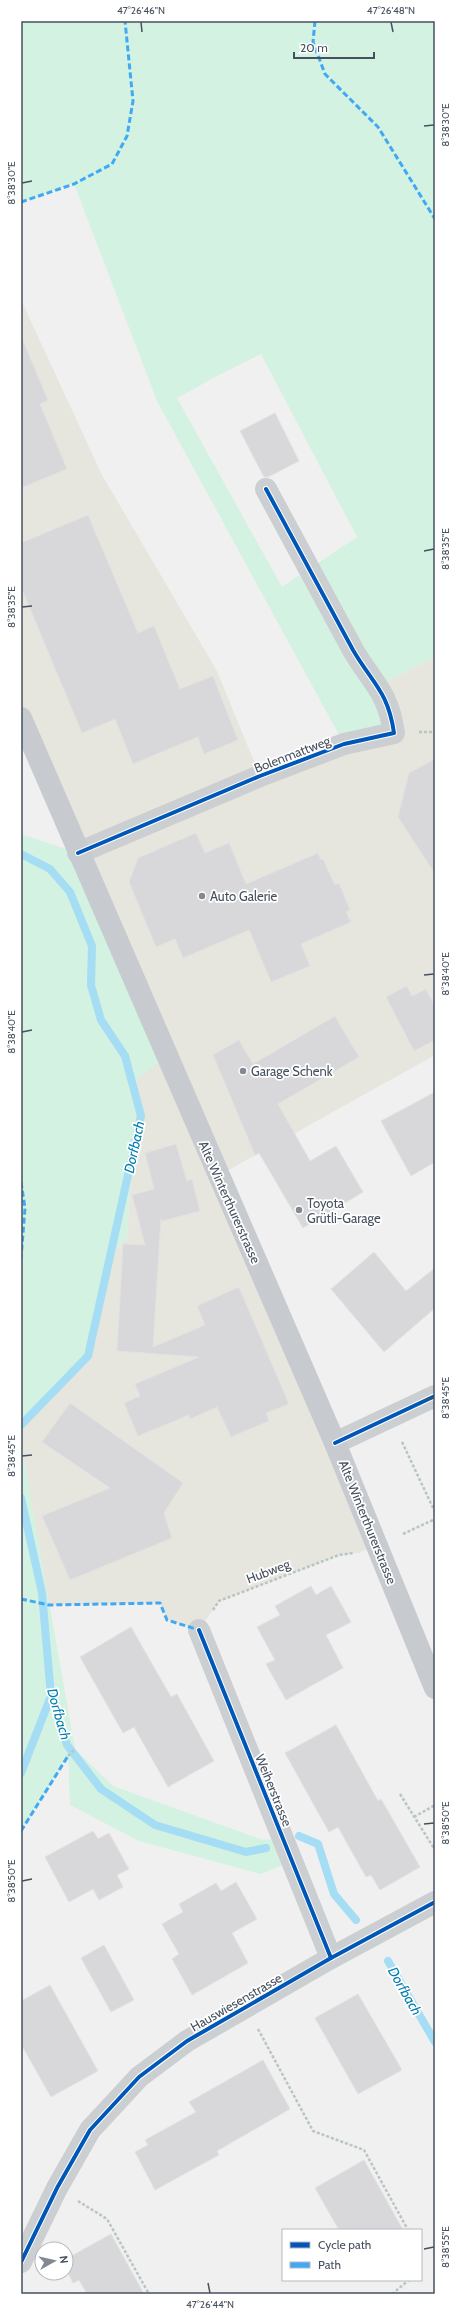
<svg xmlns="http://www.w3.org/2000/svg" width="456" height="2315" font-family="Cabin,sans-serif">
<style>
.commercial{fill:#e6e5de}
.green{fill:#d3f2e1;fill-rule:evenodd}
.lines{fill:none;stroke-linecap:round;stroke-linejoin:round}
.stream{stroke:#a4ddf4;stroke-width:8}
.building{fill:#d8d8db;stroke:#e2e2e3}
.path{stroke:#b8c6c3;stroke-width:2.5;stroke-dasharray:3 2;stroke-linecap:butt}
.minor{stroke:#cccfd1;stroke-width:22}
.major{stroke:#c7cbd0;stroke-width:22}
.quiet{stroke:#3fa9f5;stroke-width:3;stroke-dasharray:6 3;stroke-linecap:butt}
.cycleway-casing{stroke:#fff;stroke-width:6}
.cycleway{stroke:#0057b8;stroke-width:4}
.ticks{fill:none;stroke:#46515f;stroke-width:1.5}
.poi-dot{fill:#828992;stroke:#fff;stroke-width:1.5}
.labels{text-anchor:middle;stroke-width:3.5;stroke-linejoin:round;paint-order:stroke}
.street-label{font-size:13px;fill:#46515f;stroke:#fff}
.poi-label{font-size:13px;fill:#46515f;stroke:#fff;text-anchor:start}
.water-label{font-size:14px;font-style:italic;fill:#017fb0;stroke:#fff}
.neatline{fill:none;stroke:#46515f;stroke-width:1.5}
.ticks-label{font-size:10px;text-anchor:middle;fill:#46515f}
</style>
<rect width="100%" height="100%" fill="#f1f0f0"/>
<polygon class="commercial" points="21,300 102,475 217,671 260,776 344,744 379,685 435,657 435,1055 218,1176 378,1544 359,1553 339,1555 219,1601 199,1630 167,1620 160,1603 49,1605 21,1443 21,1425 88,1356 109,1257 127,1238 137,1079 166,1056 21,718"/>
<g class="green">
<path d="M21,21H435V657L379,685L394,733L344,744L157,401L74,184L21,202ZM261,354L357,537L282,587L177,398L217,376Z"/>
<polygon points="21,834 78,853 166,1056 137,1079 127,1238 109,1257 88,1356 21,1425"/>
<polygon points="21,1443 75,1749 113,1786 263,1840 271,1839 282,1865 261,1874 139,1841 70,1805 68,1756 21,1831"/>
</g>
<g class="lines">
<g class="stream">
<polyline points="21,854 50,869 70,892 92,946 91,985 101,1020 125,1056 141,1116 88,1356 21,1425"/>
<polyline points="21,1498 42,1593 51,1696 67,1745 101,1789 155,1825 246,1852 266,1848"/>
<polyline points="21,1773 51,1696"/>
<polyline points="299,1836 318,1844 334,1894 356,1920"/>
<polyline points="388,1961 435,2042"/>
</g>
</g>
<g class="building">
<polygon points="21,336 48,400 40,404 67,469 21,488"/>
<polygon points="275,413 299,461 268,477 264,477 240,431"/>
<polygon points="88,515 138,633 154,626 180,689 213,676 238,740 204,754 198,737 133,764 115,719 82,733 21,587 21,543"/>
<polygon points="435,759 435,874 398,817 409,773"/>
<polygon points="196,833 205,853 229,843 246,884 318,853 321,860 323,859 335,885 339,883 350,910 346,912 351,922 301,944 310,966 271,982 249,930 183,958 175,939 156,947 129,882 138,858"/>
<polygon points="407,986 412,996 426,989 435,1007 435,1040 414,1051 386,997"/>
<polygon points="335,1016 359,1057 278,1104 310,1161 336,1146 363,1192 303,1228 259,1153 255,1155 213,1055 239,1040 253,1064"/>
<polygon points="435,1092 435,1162 411,1176 381,1121"/>
<polygon points="176,1144 187,1181 192,1179 200,1211 162,1221 161,1219 153,1347 205,1325 197,1306 239,1287 289,1404 266,1413 269,1421 231,1437 217,1407 190,1419 189,1415 138,1436 124,1403 140,1396 135,1384 199,1357 117,1351 123,1244 145,1245 132,1195 154,1189 145,1153"/>
<polygon points="374,1252 406,1291 435,1268 435,1308 384,1352 331,1289"/>
<polygon points="70,1403 183,1483 164,1513 172,1538 70,1580 42,1516 110,1488 42,1442"/>
<polygon points="311,1586 316,1595 331,1586 351,1622 326,1635 343,1668 286,1700 266,1664 275,1660 257,1627 280,1615 275,1606"/>
<polygon points="131,1627 171,1697 177,1694 214,1761 168,1787 134,1727 123,1733 80,1657"/>
<polygon points="336,1725 378,1801 381,1799 420,1867 380,1890 371,1875 366,1877 338,1827 329,1832 285,1753"/>
<polygon points="93,1831 98,1839 109,1833 129,1869 117,1875 123,1887 99,1900 93,1889 69,1902 45,1857"/>
<polygon points="236,1882 257,1919 232,1933 248,1963 192,1995 172,1959 179,1954 162,1924 183,1912 179,1904 216,1883 221,1891"/>
<polygon points="104,1945 134,2000 111,2012 81,1958"/>
<polygon points="50,1985 98,2071 51,2097 21,2044 21,2001"/>
<polygon points="358,1994 402,2070 358,2094 315,2018"/>
<polygon points="263,2060 290,2109 217,2151 219,2155 155,2190 135,2152 148,2145 145,2140 196,2112 189,2102"/>
<polygon points="364,2160 403,2230 339,2230 315,2188"/>
<polygon points="111,2234 144,2294 87,2294 79,2280 73,2283 66,2269 66,2259"/>
</g>
<g class="lines">
<g class="path">
<polyline points="419,732 435,732"/>
<polyline points="402,1442 435,1512"/>
<polyline points="403,1534 435,1519"/>
<polyline points="213,1610 219,1601 339,1555 354,1553"/>
<polyline points="68,1756 75,1749"/>
<polyline points="400,1794 435,1850"/>
<polyline points="414,1817 435,1805"/>
<polyline points="258,2029 313,2131 364,2150 408,2230"/>
<polyline points="78,2201 107,2219 149,2294"/>
<polyline points="392,2294 409,2280"/>
</g>
<g class="minor">
<path d="M78,853L260,776L344,744L394,733C388,691 372,683 353,650C324,596 295,543 266,489"/>
<polyline points="335,1443 435,1396"/>
<polyline points="199,1630 331,1958"/>
<polyline points="21,2262 57,2188 90,2130 139,2077 187,2041 331,1958 435,1902"/>
</g>
<polyline class="major" points="21,718 335,1443 435,1688"/>
<g class="quiet">
<polyline points="315,21 313,42 325,74 378,127 435,219"/>
<polyline points="21,202 74,184 112,164 127,136 133,101 125,21"/>
<polyline points="21,1182 25,1208 21,1258"/>
<polyline points="21,1599 49,1605 160,1603 167,1620 199,1630"/>
<polyline points="21,1831 68,1756"/>
</g>
<g class="cycleway-casing">
<g id="cycleway">
<path d="M78,853L260,776L344,744L394,733C388,691 372,683 353,650C324,596 295,543 266,489"/>
<polyline points="335,1443 435,1396"/>
<polyline points="199,1630 331,1958"/>
<polyline points="21,2262 57,2188 90,2130 139,2077 187,2041 331,1958 435,1902"/>
</g>
</g>
<use href="#cycleway" class="cycleway"/>
</g>
<path class="ticks" d="M141,22L142,32M391,22L393,32M424,126L434,125M22,183L32,181M424,551L434,549M22,607L32,606M424,975L434,974M22,1032L32,1030M424,1400L434,1398M22,1456L32,1455M424,1824L434,1823M22,1881L32,1879M424,2249L434,2247M208,2283L210,2293"/>
<g class="poi-dot">
<circle cx="202" cy="896" r="4"/>
<circle cx="243" cy="1071" r="4"/>
<circle cx="299" cy="1210" r="4"/>
</g>
<g class="labels">
<g class="street-label">
<text transform="translate(292 754) rotate(-21)" y="5">Bolenmattweg</text>
<text transform="translate(230 1202) rotate(66)" y="5">Alte Winterthurerstrasse</text>
<text transform="translate(368 1522) rotate(68)" y="5">Alte Winterthurerstrasse</text>
<text transform="translate(268 1571) rotate(-21)" y="5">Hubweg</text>
<text transform="translate(274 1790) rotate(68)" y="5">Weiherstrasse</text>
<text transform="translate(236 2002) rotate(-30)" y="5">Hauswiesenstrasse</text>
</g>
<g class="poi-label">
<text x="210" y="901">Auto Galerie</text>
<text x="251" y="1076">Garage Schenk</text>
<text x="307" y="1208">Toyota<tspan x="307" dy="15">Grütli-Garage</tspan></text>
</g>
<g class="water-label">
<text transform="translate(134 1147) rotate(-78)" y="5">Dorfbach</text>
<text transform="translate(59 1714) rotate(74)" y="5">Dorfbach</text>
<text transform="translate(405 1991) rotate(60)" y="5">Dorfbach</text>
</g>
</g>
<rect width="456" height="2315" fill="none" stroke="#ffffff" stroke-width="44"/>
<rect x="282" y="2229" width="140" height="52" fill="#ffffff" stroke="#b5b9bf"/>
<rect x="290" y="2242" width="20" height="6" fill="#0057b8" stroke="#b5b9bf"/>
<text x="318" y="2249" font-size="12" fill="#46515f">Cycle path</text>
<rect x="290" y="2262" width="20" height="6" fill="#3fa9f5" stroke="#b5b9bf"/>
<text x="318" y="2269" font-size="12" fill="#46515f">Path</text>
<g transform="translate(54 2261) rotate(82)"><circle r="19" fill="#ffffff" stroke="#b5b9bf"/>
<path d="M0-3L7 15L0 10L-7 15Z" fill="#828992"/>
<text y="-6" font-size="11" font-weight="bold" text-anchor="middle" fill="#46515f">N</text>
</g>
<path d="M294 52v6h80v-6" fill="none" stroke="#46515f" stroke-width="2"/>
<text x="300" y="52" font-size="12" fill="#46515f" stroke="#ffffff" stroke-width="3" paint-order="stroke">20 m</text>
<rect x="22" y="22" width="412" height="2271" class="neatline"/>
<g class="ticks-label">
<text x="141" y="14">47°26'46"N</text>
<text x="391" y="14">47°26'48"N</text>
<text transform="translate(445 125) rotate(-90)" y="4">8°38'30"E</text>
<text transform="translate(11 183) rotate(-90)" y="4">8°38'30"E</text>
<text transform="translate(445 549) rotate(-90)" y="4">8°38'35"E</text>
<text transform="translate(11 607) rotate(-90)" y="4">8°38'35"E</text>
<text transform="translate(445 974) rotate(-90)" y="4">8°38'40"E</text>
<text transform="translate(11 1032) rotate(-90)" y="4">8°38'40"E</text>
<text transform="translate(445 1398) rotate(-90)" y="4">8°38'45"E</text>
<text transform="translate(11 1456) rotate(-90)" y="4">8°38'45"E</text>
<text transform="translate(445 1823) rotate(-90)" y="4">8°38'50"E</text>
<text transform="translate(11 1881) rotate(-90)" y="4">8°38'50"E</text>
<text transform="translate(445 2247) rotate(-90)" y="4">8°38'55"E</text>
<text x="210" y="2308">47°26'44"N</text>
</g>
</svg>
